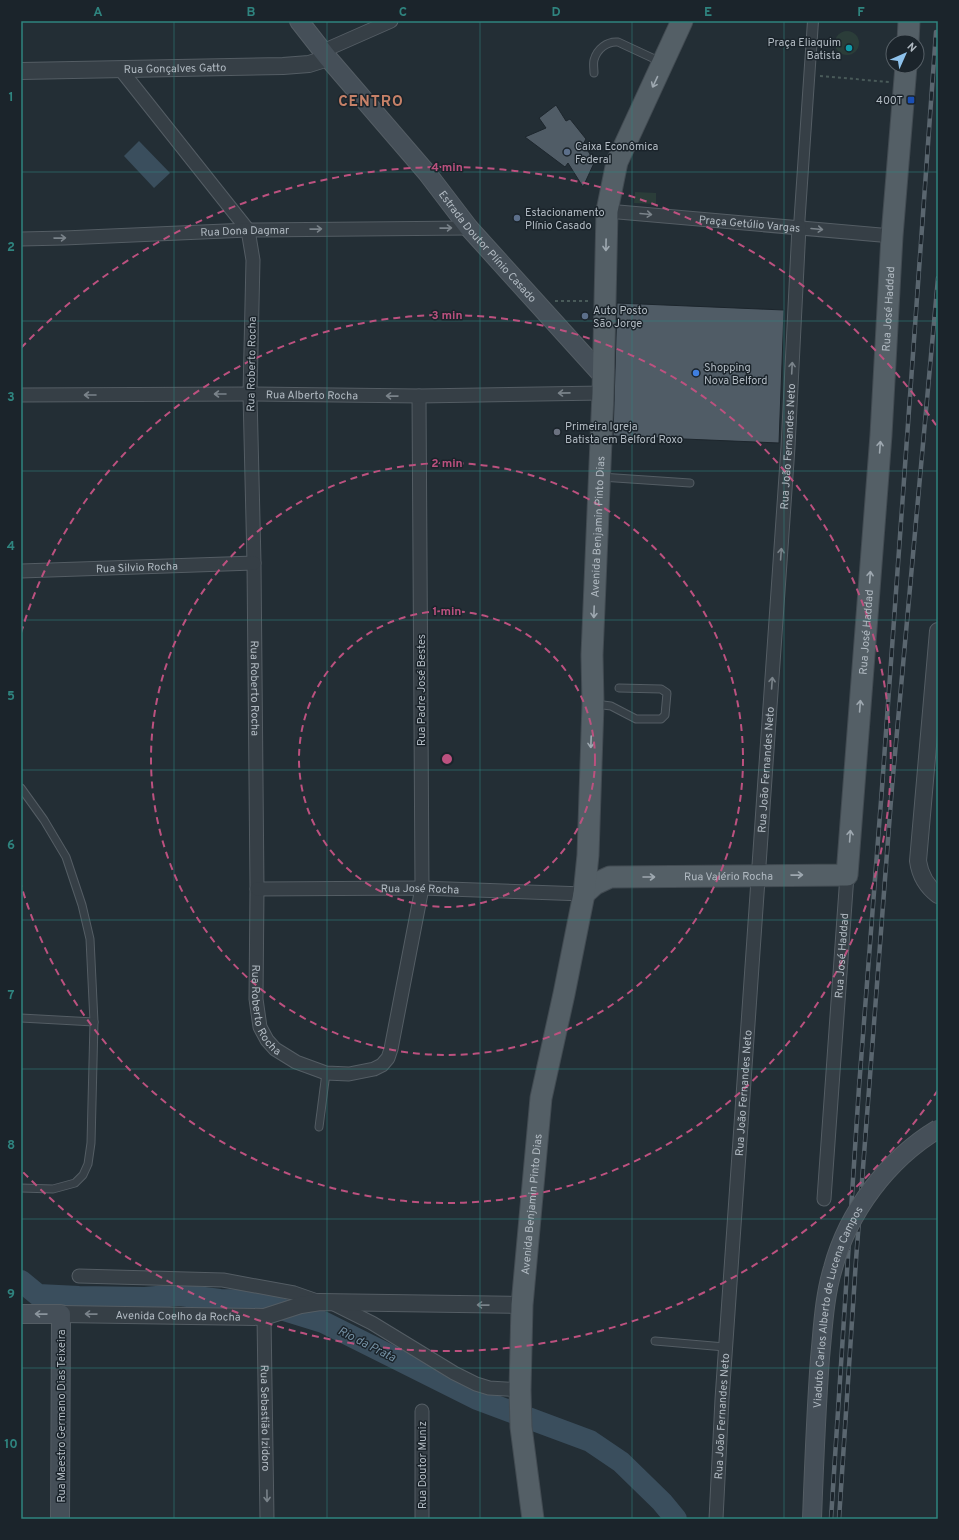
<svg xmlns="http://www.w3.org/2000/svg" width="959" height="1540" font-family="Overpass,sans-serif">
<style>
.green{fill:#2b3d39}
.water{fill:#3a4e5d}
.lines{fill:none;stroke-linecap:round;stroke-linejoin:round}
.river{stroke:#3a4e5d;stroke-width:22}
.building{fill:#505c66;stroke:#1d262d}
.service-casing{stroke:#545d64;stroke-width:9}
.pedestrian-casing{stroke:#545d64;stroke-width:12}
.minor-casing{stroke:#545d64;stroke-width:15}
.tertiary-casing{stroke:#545d64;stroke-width:18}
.secondary-casing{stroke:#545d64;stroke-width:20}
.primary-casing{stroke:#424b52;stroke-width:23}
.path{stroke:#495a59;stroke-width:2;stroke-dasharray:3 3;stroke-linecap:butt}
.service{stroke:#363f46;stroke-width:7}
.pedestrian{stroke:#363f46;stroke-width:10}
.minor{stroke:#363f46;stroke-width:13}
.tertiary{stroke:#363f46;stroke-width:16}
.secondary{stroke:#454f58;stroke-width:18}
.primary{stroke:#545f66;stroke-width:21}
.rail-casing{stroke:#5a666f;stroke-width:4.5}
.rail{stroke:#1b242b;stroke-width:3;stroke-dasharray:9;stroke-linecap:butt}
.secondary-bridge-casing{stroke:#545d64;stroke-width:20;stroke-linecap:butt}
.secondary-bridge{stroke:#454f58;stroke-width:18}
.oneway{stroke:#9ea8b0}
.oneway2{stroke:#7a838a}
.oneway3{stroke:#8b959d}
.grid{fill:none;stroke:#2f847f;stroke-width:1;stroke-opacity:0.55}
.ring{fill:none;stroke:#bc517f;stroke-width:2;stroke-dasharray:7 5}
.culture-dot{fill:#0f9aa8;stroke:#1b242b;stroke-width:1.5}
.transit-dot{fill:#1a4fb4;stroke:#1b242b;stroke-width:1.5}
.service-dot{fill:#5c6f8a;stroke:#1b242b;stroke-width:1.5}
.shop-dot{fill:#3f7fe0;stroke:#1b242b;stroke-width:1.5}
.worship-dot{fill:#6b7280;stroke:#1b242b;stroke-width:1.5}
.labels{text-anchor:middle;stroke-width:3;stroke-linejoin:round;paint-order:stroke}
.poi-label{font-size:11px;fill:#b1bac2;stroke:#1b242b;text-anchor:start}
.street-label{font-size:11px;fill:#b1bac2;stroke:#1b242b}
.water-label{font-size:12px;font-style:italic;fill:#7490a3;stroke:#1b242b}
.district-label{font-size:15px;font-weight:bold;letter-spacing:1px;fill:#c68168;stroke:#1b242b}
.centre{fill:#bc517f;stroke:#1b242b;stroke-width:2}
.ring-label{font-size:12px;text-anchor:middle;font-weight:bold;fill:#bc517f;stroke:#1b242b;stroke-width:3;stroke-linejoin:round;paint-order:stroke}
.neatline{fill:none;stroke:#2f847f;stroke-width:1.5}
.grid-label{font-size:13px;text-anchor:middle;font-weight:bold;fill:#2f847f}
</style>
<rect width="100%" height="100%" fill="#232e35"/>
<g class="green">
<circle cx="847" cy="43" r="12"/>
<polygon points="635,192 656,193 656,204 634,203"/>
</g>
<polygon class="water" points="139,141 170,173 154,188 124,156"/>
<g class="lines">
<polyline class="river" points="21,1281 38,1295 79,1297 145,1298 180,1295 220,1300 255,1301 323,1322 477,1399 590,1441 621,1462 662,1502 676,1519"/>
</g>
<g class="building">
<polygon points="556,105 566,121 570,119 586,139 583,144 595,161 583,187 568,163 565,167 525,137 546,128 539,118"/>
<polygon points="617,303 784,310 779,443 613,436"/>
</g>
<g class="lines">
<g class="service-casing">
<g id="service">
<path d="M594,73C594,69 593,64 594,60C597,49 607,41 618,42L661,62"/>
<polyline points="601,477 690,483"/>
<polyline points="595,704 611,706 636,719 661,719 665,715 667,693 661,689 619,688"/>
<polyline points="21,788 44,820 66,857 82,905 90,939 94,1022 91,1143 88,1164 83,1175 75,1183 53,1189 21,1188"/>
<polyline points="21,1018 94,1022"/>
<polyline points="319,1127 326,1073"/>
<polyline points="655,1341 725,1347"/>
</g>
</g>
<g class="pedestrian-casing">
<polyline id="pedestrian" points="799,227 813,21"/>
</g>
<g class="minor-casing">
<g id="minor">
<polyline points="323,51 391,21"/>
<path id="s1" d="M121,70L248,230L253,260L250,394L254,563L257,889L256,999L260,1027L267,1040L275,1049L296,1062L326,1073L349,1074L374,1069L382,1065L388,1058L391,1049L422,888L419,396"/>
<path id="s2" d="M607,211L892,236"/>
<path id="s3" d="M21,239L64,238L248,230L469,228"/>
<path id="s4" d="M21,395L250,394L419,396L603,393"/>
<path id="s5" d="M21,571L254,563"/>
<path id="s6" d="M257,889L422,888L584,894"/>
<path id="s7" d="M824,1199L847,875"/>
<polyline points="79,1276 223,1280 294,1293 320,1302"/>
<polyline points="332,1303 372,1323 454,1373 476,1384 489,1388 520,1390"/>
<path id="s8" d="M264,1317L267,1519"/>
<polyline points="422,1519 422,1411"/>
<path id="s9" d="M716,1519L722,1399L788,447L799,227"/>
</g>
</g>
<g class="tertiary-casing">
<g id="tertiary">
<path id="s10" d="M21,71L283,66L309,64L328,58"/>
<path d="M938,631L918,861C920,875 926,886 938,895"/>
<path id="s11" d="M61,1314L264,1317L301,1305L320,1302L522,1305"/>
</g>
</g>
<g class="secondary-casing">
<g id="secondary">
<path id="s12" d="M299,21L328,58L427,173L469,228L603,376"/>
<polyline points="21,1314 61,1314 60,1519"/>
</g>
</g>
<g class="primary-casing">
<g id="primary">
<polyline points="908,42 909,21"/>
<path id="s13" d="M584,894L595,884L610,877L847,875L881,435L892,236L906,66"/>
<path id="s14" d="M533,1519L521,1427L520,1390L522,1305L541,1098L564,994L584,894L588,855L593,704L592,655L603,393L607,211L617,162L682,21"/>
</g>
</g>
<g class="path">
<polyline points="820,76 889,82"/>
<polyline points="555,301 588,301"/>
</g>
<use href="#service" class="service"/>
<use href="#pedestrian" class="pedestrian"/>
<use href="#minor" class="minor"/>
<use href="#tertiary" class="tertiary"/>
<use href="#secondary" class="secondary"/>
<use href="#primary" class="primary"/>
<g class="rail-casing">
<g id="rail">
<polyline points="831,1519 859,1087 882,788 936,32"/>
<polyline points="839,1519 856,1260 892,787 938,278"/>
</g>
</g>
<use href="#rail" class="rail"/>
<g class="secondary-bridge-casing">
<g id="secondary-bridge">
<path id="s15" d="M812,1519C814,1465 816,1412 820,1358C823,1328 824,1298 833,1268C848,1212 888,1159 938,1129"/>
</g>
</g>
<use href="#secondary-bridge" class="secondary-bridge"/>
</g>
<defs><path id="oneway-shaft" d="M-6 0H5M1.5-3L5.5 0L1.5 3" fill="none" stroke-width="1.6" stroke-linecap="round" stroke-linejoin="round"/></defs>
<g class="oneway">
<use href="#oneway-shaft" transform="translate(655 82) rotate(115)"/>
<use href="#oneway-shaft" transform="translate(606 245) rotate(91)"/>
<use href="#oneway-shaft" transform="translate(880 447) rotate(-86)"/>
<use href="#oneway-shaft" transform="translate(870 577) rotate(-86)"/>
<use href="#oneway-shaft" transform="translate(594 612) rotate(92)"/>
<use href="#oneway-shaft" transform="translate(860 706) rotate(-86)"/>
<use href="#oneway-shaft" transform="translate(591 742) rotate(92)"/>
<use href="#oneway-shaft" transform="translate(850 836) rotate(-86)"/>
<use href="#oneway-shaft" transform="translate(797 875) rotate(-1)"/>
<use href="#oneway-shaft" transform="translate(649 877)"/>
</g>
<g class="oneway2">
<use href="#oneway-shaft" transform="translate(646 214) rotate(5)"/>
<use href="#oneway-shaft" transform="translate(446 228) rotate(-1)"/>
<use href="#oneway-shaft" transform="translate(316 229) rotate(-1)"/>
<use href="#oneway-shaft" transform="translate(817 229) rotate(5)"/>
<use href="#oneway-shaft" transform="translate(60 238) rotate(-1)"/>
<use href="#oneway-shaft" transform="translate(792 368) rotate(-87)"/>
<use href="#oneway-shaft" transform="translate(564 393) rotate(179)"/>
<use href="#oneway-shaft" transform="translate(220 394) rotate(180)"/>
<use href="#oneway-shaft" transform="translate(90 395) rotate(180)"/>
<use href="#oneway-shaft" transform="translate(392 396) rotate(-179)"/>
<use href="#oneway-shaft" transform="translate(781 554) rotate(-86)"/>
<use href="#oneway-shaft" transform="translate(772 683) rotate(-86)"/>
<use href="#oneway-shaft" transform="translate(483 1305) rotate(-179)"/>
<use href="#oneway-shaft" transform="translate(91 1314) rotate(-179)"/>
<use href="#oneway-shaft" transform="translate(267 1496) rotate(89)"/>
</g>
<use class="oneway3" href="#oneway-shaft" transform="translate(41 1314) rotate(-179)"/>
<path class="grid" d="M174,21V1519M327,21V1519M480,21V1519M632,21V1519M784,21V1519M21,172H938M21,321H938M21,471H938M21,620H938M21,770H938M21,920H938M21,1069H938M21,1219H938M21,1368H938"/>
<g class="ring">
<circle cx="447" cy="759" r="148"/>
<circle cx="447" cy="759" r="296"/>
<path d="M21 633A444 444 0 1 1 21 885"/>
<path d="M938 1090A592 592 0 0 1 21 1170M21 348A592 592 0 0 1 938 428"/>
</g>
<circle class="culture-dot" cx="849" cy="48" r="4"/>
<rect class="transit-dot" x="907" y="96" width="8" height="8" rx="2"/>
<g class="service-dot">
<circle cx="567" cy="152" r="4"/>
<circle cx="517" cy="218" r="4"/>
<circle cx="585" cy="316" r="4"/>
</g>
<circle class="shop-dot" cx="696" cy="373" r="4"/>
<circle class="worship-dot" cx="557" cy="432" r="4"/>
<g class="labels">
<g class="poi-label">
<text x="841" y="46" text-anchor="end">Praça Eliaquim<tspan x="841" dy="13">Batista</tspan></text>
<text x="903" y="104" text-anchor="end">400T</text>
<text x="575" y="150">Caixa Econômica<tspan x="575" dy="13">Federal</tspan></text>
<text x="525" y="216">Estacionamento<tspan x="525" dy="13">Plínio Casado</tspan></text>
<text x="593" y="314">Auto Posto<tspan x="593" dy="13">São Jorge</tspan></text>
<text x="704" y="371">Shopping<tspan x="704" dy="13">Nova Belford</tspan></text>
<text x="565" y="430">Primeira Igreja<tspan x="565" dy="13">Batista em Belford Roxo</tspan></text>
</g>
<g class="street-label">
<text dy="4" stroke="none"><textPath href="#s10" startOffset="154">Rua Gonçalves Gatto</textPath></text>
<text dy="4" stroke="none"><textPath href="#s2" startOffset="143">Praça Getúlio Vargas</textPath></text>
<text dy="4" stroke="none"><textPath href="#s3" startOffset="224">Rua Dona Dagmar</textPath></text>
<text dy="4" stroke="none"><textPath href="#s12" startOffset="294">Estrada Doutor Plínio Casado</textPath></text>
<text dy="4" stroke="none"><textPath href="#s13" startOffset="836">Rua José Haddad</textPath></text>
<text transform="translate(251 364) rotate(-89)" y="4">Rua Roberto Rocha</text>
<text dy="4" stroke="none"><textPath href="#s4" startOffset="291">Rua Alberto Rocha</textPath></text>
<text dy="4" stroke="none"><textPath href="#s9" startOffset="1075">Rua João Fernandes Neto</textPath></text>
<text dy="4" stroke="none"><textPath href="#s14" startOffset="999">Avenida Benjamin Pinto Dias</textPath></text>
<text dy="4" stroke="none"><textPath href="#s5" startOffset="116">Rua Silvio Rocha</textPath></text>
<text dy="4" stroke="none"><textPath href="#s13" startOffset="512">Rua José Haddad</textPath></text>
<text dy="4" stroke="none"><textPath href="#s1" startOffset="663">Rua Roberto Rocha</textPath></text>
<text transform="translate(421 690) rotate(-90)" y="4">Rua Padre José Bestes</text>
<text dy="4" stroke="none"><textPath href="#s9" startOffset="751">Rua João Fernandes Neto</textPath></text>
<text dy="4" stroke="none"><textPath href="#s13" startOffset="150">Rua Valério Rocha</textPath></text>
<text dy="4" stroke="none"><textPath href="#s6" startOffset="163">Rua José Rocha</textPath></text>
<text dy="4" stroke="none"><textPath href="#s7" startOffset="244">Rua José Haddad</textPath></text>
<text dy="4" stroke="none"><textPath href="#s1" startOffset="987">Rua Roberto Rocha</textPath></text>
<text dy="4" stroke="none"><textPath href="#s9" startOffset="427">Rua João Fernandes Neto</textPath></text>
<text dy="4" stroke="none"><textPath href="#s14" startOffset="316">Avenida Benjamin Pinto Dias</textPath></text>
<text dy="4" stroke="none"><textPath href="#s15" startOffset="215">Viaduto Carlos Alberto de Lucena Campos</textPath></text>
<text dy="4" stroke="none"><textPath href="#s11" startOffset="117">Avenida Coelho da Rocha</textPath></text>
<text transform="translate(61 1416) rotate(-90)" y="4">Rua Maestro Germano Dias Teixeira</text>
<text dy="4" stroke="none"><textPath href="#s9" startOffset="103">Rua João Fernandes Neto</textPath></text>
<text dy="4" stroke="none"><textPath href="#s8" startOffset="101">Rua Sebastião Izidoro</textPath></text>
<text transform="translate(422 1465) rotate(-90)" y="4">Rua Doutor Muniz</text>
</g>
<g class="water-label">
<text transform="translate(367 1344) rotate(27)" y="4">Rio da Prata</text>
</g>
<g class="district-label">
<text x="371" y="106">CENTRO</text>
</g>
</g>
<circle cx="447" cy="759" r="6" class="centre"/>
<g class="ring-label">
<text x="447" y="171">4 min</text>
<text x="447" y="319">3 min</text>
<text x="447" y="467">2 min</text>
<text x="447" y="615">1 min</text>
</g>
<rect width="959" height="1540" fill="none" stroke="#1b242b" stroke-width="44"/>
<g transform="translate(905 54) rotate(45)"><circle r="19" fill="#1b242b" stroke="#576067"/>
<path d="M0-3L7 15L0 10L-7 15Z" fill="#8dc1eb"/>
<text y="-6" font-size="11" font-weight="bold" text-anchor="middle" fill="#b1bac2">N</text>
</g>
<rect x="22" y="22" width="915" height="1496" class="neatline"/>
<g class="grid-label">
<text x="98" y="16">A</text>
<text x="251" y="16">B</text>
<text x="403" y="16">C</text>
<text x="556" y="16">D</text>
<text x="708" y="16">E</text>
<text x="861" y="16">F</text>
<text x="11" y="101">1</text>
<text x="11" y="251">2</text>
<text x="11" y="401">3</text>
<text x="11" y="550">4</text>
<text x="11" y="700">5</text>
<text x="11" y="849">6</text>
<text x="11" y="999">7</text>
<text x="11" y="1149">8</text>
<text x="11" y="1298">9</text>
<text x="11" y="1448">10</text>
</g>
</svg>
